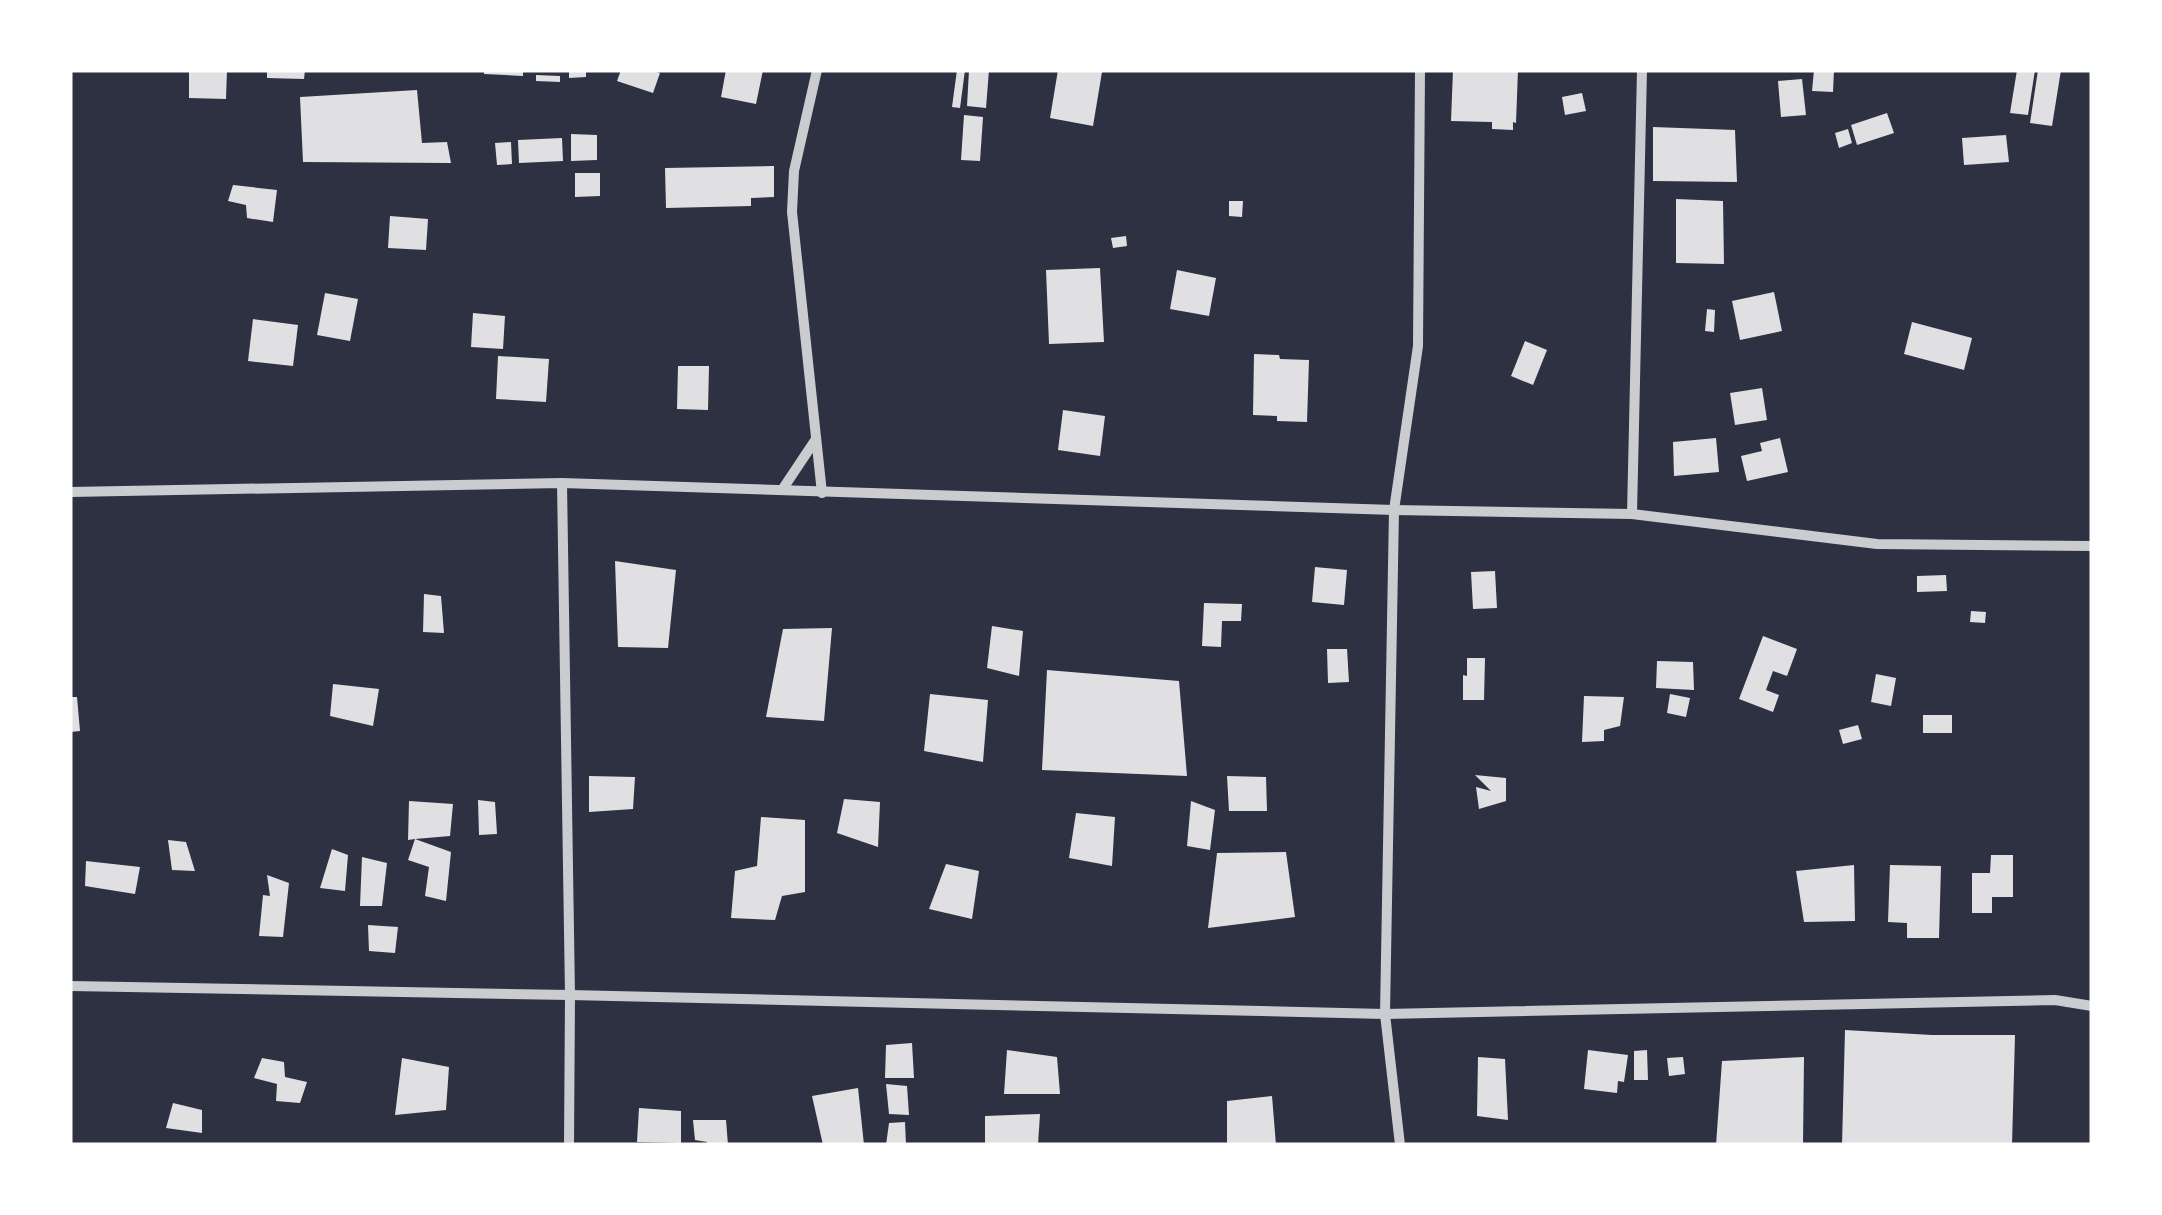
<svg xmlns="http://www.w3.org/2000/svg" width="2162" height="1215" font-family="'DM Sans',sans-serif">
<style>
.building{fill:#e0e0e3}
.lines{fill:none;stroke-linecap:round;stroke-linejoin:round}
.minor{stroke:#caccd0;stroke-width:10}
</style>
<rect width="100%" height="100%" fill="#2d3142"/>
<g class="building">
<polygon points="189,70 227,70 226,99 189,98"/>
<polygon points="267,70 305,70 304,79 267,78"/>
<polygon points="484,70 523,70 523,76 484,74"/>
<polygon points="569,70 586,70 586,77 569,78"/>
<polygon points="621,70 650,70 660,73 653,93 617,81"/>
<polygon points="726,70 763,70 756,104 721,97"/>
<polygon points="957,70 965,70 960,108 952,107"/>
<polygon points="969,70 989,70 986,108 967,106"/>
<polygon points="1058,70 1102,72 1093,126 1050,118"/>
<polygon points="1453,70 1518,70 1516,123 1513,122 1513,130 1492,129 1492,122 1451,121"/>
<polygon points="1814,70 1834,70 1833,92 1812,91"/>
<polygon points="2017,70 2035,70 2028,115 2010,113"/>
<polygon points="2038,70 2061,70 2052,126 2030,123"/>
<polygon points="536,75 560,76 560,82 536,81"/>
<polygon points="1802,79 1806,115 1781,117 1778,81"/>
<polygon points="417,90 422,143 447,142 451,163 303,162 300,97"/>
<polygon points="1582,93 1586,111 1565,115 1562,97"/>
<polygon points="1887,113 1894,133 1857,145 1851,125"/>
<polygon points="964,115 983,117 980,161 961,160"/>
<polygon points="1653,127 1735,130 1737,182 1653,181"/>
<polygon points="1848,129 1852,143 1839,148 1835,133"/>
<polygon points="571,134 597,135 597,160 571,161"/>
<polygon points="2006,135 2009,162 1964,165 1962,138"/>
<polygon points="562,138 563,161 519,163 518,140"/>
<polygon points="511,142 512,164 497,165 495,143"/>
<polygon points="774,166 774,197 751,198 751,206 666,208 665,168"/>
<polygon points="575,173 600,173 600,196 575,197"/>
<polygon points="233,185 277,190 273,222 247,218 246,205 228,201"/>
<polygon points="1676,199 1723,201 1724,264 1676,263"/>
<polygon points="1229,201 1243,201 1242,217 1229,216"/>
<polygon points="390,216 428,219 426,250 388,248"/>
<polygon points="1126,236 1127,246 1113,248 1111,238"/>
<polygon points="1100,268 1104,342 1049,344 1046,270"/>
<polygon points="1177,270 1216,278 1209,316 1170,309"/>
<polygon points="1774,292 1782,331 1740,340 1732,301"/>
<polygon points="325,293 358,299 350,341 317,335"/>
<polygon points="1707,309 1715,310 1714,332 1705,331"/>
<polygon points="473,313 505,316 503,349 471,347"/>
<polygon points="253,319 298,325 293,366 248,361"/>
<polygon points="1912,322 1972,338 1964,370 1904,354"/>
<polygon points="1525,341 1547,350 1533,385 1511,376"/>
<polygon points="1254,354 1279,355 1280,359 1309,360 1307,422 1277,421 1277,416 1253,415"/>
<polygon points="498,356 549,359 546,402 496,399"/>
<polygon points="678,366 709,366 708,410 677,409"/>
<polygon points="1762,388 1767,420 1735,425 1730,393"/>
<polygon points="1063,410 1105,416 1100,456 1058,450"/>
<polygon points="1716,438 1719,472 1674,476 1673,442"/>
<polygon points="1780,438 1788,472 1747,481 1741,456 1762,451 1760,443"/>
<polygon points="615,561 676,570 668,648 618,647"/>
<polygon points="1315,567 1347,570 1344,605 1312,602"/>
<polygon points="1495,571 1497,608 1473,609 1471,572"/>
<polygon points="1946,575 1947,591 1917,592 1917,576"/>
<polygon points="424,594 441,596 444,633 423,632"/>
<polygon points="1204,603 1242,604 1241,621 1222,621 1221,647 1202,646"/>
<polygon points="1971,611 1986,612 1985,623 1970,622"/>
<polygon points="992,626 1023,631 1019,676 987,668"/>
<polygon points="832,628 824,721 766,717 783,629"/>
<polygon points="1763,636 1797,649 1787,676 1773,671 1766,690 1779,695 1773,712 1739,699"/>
<polygon points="1327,649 1347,649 1349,682 1328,683"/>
<polygon points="1467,658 1485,658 1484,700 1463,700 1463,675 1467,676"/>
<polygon points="1657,661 1693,662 1694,690 1656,688"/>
<polygon points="1047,670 1179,681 1187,776 1042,770"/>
<polygon points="1876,674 1896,678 1891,706 1871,702"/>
<polygon points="333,684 379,689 373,726 330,716"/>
<polygon points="930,694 988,700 983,762 924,751"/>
<polygon points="1670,694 1690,698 1686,717 1667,713"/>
<polygon points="1584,696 1624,697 1620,726 1604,730 1604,741 1582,742"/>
<polygon points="70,697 77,697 80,731 70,732"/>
<rect x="1923" y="715" width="29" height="18"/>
<polygon points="1858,725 1862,739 1843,744 1839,730"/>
<polygon points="1475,775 1506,778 1506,801 1479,809 1476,787 1491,791"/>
<polygon points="589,776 635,777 633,809 589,812"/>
<polygon points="1227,776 1266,777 1267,811 1229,811"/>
<polygon points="844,799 880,802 878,847 837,833"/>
<polygon points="478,800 495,802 497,834 479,835"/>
<polygon points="409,801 453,804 450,836 415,839 451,852 446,901 425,896 429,867 408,860 415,839 408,840"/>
<polygon points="1191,801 1215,810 1210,850 1187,846"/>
<polygon points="1076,813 1115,817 1112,866 1069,858"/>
<polygon points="761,817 805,820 805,892 782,896 775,920 731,918 735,871 757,866"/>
<polygon points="168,840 186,842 195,871 172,870"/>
<polygon points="332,849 348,855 345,891 320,888"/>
<polygon points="1286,852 1295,917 1208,928 1217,853"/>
<polygon points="1991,855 2013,855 2013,897 1992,897 1992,913 1972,913 1972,873 1990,873"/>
<polygon points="362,857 387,863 382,906 360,906"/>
<polygon points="86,861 140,867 135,894 85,886"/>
<polygon points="946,864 979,871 972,919 929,909"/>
<polygon points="1854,865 1855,921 1804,922 1796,871"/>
<polygon points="1890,865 1941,866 1939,938 1907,938 1907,923 1888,922"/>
<polygon points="267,875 289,883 283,937 259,936 263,895 270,896"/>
<polygon points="368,925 398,927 395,953 369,951"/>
<polygon points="1845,1030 1932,1035 2015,1035 2012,1145 1842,1145"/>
<polygon points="912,1043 914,1078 885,1078 886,1045"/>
<polygon points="1007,1050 1057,1057 1060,1094 1004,1094"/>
<polygon points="1588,1050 1628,1055 1624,1082 1618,1081 1617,1093 1584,1089"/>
<polygon points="1647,1050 1648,1080 1634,1080 1634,1051"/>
<polygon points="1478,1057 1505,1059 1508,1120 1477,1116"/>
<polygon points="1683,1057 1685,1074 1669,1076 1667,1058"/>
<polygon points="1804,1057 1803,1145 1716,1145 1722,1061"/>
<polygon points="262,1058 284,1062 285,1077 307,1082 300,1103 276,1101 277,1084 254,1078"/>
<polygon points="402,1058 449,1067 446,1110 395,1115"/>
<polygon points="886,1084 907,1086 909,1115 889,1114"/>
<polygon points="858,1088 864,1145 823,1145 812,1096"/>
<polygon points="1272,1096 1276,1145 1227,1145 1227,1101"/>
<polygon points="173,1103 202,1110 202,1133 166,1128"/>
<polygon points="639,1108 681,1111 681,1143 637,1142"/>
<polygon points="1040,1114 1038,1145 985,1145 985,1116"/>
<polygon points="693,1120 726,1120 728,1145 707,1145 707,1142 695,1140"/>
<polygon points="905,1122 906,1145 886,1145 889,1123"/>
</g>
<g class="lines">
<g class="minor">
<polyline points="817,70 794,171 792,212 822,493"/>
<polyline points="562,483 570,995 569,1145"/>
<polyline points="782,490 816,439"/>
<polyline points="70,492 562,483 1394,510 1632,514 1877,544 2092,546"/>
<polyline points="1632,514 1642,70"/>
<polyline points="70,986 570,995 1385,1014 2055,1000 2092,1006"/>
<polyline points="1400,1145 1385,1014 1394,510 1418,346 1420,70"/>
</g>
</g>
<rect width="2162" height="1215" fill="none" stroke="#ffffff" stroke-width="145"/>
</svg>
